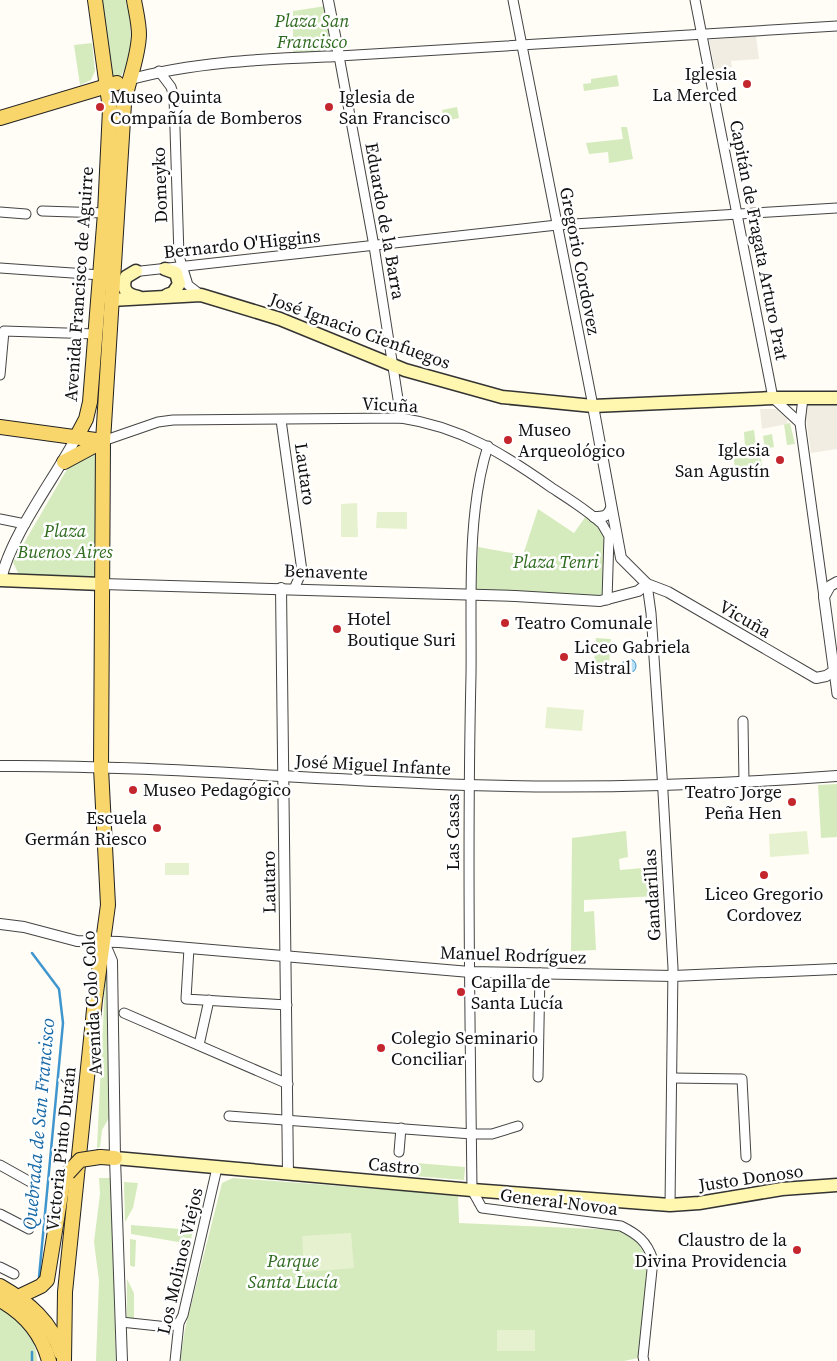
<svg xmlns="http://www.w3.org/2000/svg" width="837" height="1361" font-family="'Source Serif 4',serif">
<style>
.green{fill:#d5ebbd}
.pitch{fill:#e6f2cf}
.plaza{fill:#f1ede2}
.water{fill:#b9e0f7;stroke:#3f96cf}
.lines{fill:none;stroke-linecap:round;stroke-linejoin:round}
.stream{stroke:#3f96cf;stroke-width:2.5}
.minor-casing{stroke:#444;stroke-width:11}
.tertiary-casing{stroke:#444;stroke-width:12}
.secondary-casing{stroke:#333;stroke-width:15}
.primary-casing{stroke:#222;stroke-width:16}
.minor{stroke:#fff;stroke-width:9}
.tertiary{stroke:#fff;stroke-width:10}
.secondary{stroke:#fff6b0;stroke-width:12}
.primary{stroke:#f9d66b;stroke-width:14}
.primary-bridge-casing{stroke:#222;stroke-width:16;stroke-linecap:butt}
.primary-bridge{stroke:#f9d66b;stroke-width:14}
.poi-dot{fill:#c4262e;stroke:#fff;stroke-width:2}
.labels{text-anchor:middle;stroke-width:5;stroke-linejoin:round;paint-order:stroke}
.park-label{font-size:18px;font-style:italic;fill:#2f6b1f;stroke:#fff}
.poi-label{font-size:18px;fill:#111;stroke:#fff;text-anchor:start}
.street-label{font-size:18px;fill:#111;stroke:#fff}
.water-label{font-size:19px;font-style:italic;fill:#1768a6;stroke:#fff}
</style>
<rect width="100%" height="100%" fill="#fffdf5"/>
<g class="green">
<path d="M99,0H127C131,28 135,53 120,78L111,81Z"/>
<polygon points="326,6 333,40 328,50 293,54 293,11"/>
<polygon points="92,43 95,71 91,80 80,85 74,45"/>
<polygon points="617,75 619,86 584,91 583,84 591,83 591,79"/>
<polygon points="457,107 459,118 444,121 442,110"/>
<polygon points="621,127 627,127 633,159 609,163 608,152 589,154 586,143 623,139"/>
<polygon points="790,423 795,444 787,445 784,424"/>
<polygon points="754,430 756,446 745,447 744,432"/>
<polygon points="772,434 774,447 765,449 763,436"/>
<polygon points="760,451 763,473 737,478 733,456"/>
<polygon points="97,452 99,574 90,578 19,575 13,562 70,464"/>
<polygon points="538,509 574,533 586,516 605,532 605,589 602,594 597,596 476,591 478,547 523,555"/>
<polygon points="596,638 611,639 609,664 594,663"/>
<polygon points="837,784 837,837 821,838 818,785"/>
<polygon points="626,831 628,857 619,859 620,870 654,867 657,896 584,900 584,912 594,911 596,950 571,951 572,838"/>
<polygon points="106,962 109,1118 102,1130 100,1147 97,1148"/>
<polygon points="404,1162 465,1167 464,1180 403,1175"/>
<polygon points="99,1178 111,1178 116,1361 96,1361 99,1281 94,1242 100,1194"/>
<polygon points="233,1178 458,1195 459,1223 619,1230 635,1238 649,1261 638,1358 624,1361 180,1361 185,1329 222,1183"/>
<polygon points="124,1182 138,1183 133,1208 125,1222"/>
<polygon points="131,1225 193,1230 190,1244 131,1234"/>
<polygon points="130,1239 136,1240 135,1266 133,1267 130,1265"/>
<polygon points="127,1279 134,1293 134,1320 127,1319"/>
<path d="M0,1309C21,1321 36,1335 37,1361H0Z"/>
</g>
<g class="pitch">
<polygon points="357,503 358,537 341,537 341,504"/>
<polygon points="377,512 407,512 407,529 376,528"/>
<polygon points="547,707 584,710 582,731 545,728"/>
<polygon points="807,831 809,854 770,857 769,834"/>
<rect x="165" y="863" width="24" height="12"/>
<polygon points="351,1233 354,1268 304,1272 302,1236"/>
<rect x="497" y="1330" width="38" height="21"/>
</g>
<g class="plaza">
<polygon points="756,36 759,59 731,61 732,67 715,70 709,40"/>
<polygon points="808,404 837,405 837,449 811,453 805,412"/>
<polygon points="760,409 776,409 787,419 787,424 762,429"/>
</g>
<circle class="water" cx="629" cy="666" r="7"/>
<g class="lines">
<g class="stream">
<polyline points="32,953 59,989 63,1023 39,1277"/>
<polyline points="32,1361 32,1352"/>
</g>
<g class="minor-casing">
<g id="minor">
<polyline points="513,0 593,406"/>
<polyline points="695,0 773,398 800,423"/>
<polyline points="159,71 171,87 174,97 179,256 188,285 201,295"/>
<polyline points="42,211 105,213"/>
<polyline points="0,212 26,214"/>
<polyline points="0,268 101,275"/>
<polyline points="132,272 557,225 837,208"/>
<polyline points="0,375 4,331 96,334"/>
<polyline points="803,398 800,423 824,597"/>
<polyline points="401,418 374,246 339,56 837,26"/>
<polyline points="281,420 302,571 294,589"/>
<path d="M103,441L158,422L173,420L401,418C461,427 504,454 552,488C569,499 587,510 602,524L609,536L607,600"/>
<path d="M488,446C466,514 472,604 471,675C467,847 470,1019 472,1190L482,1208L621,1226C637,1234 647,1241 653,1260L643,1357L644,1361"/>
<polyline points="0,519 25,524"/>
<polyline points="647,584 651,613 662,775 673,968 670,1205"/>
<polyline points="834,671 837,694"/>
<polyline points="743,721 744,783"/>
<polyline points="189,948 186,999 287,1005"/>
<polyline points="124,1013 288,1084"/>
<polyline points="199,1045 209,1000"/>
<polyline points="538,1077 540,973"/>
<polyline points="672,1078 742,1079 746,1157"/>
<polyline points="229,1116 472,1134 492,1134 518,1126"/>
<polyline points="399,1152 401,1128"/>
<polyline points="0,1165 34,1184"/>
<polyline points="0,1214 29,1229"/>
<polyline points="0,1267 14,1274"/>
<polyline points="121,1322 168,1327 179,1323"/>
<polyline points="175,1361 179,1323 183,1315 217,1168"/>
</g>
</g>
<g class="tertiary-casing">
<g id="tertiary">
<path d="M128,80C196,61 269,59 339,56L328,0"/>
<polyline points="593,406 621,558 647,584 668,592 816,678 826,676 834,671 824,597 830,586 837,582"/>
<path d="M594,517C603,517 608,517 611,508"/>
<path d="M1,580C10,536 55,478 77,436"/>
<polyline points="102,584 515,596 600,601 638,591 647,584"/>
<polyline points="281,588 288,1174"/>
<path d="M0,766C156,765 311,780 467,785C590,789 714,785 837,776"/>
<polyline points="0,924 24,927 77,941 119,942 470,972 673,976 837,969"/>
<polyline points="104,942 112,961 115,1158 122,1361"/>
</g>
</g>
<g class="secondary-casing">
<g id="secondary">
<polyline points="165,269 176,273 179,284 173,293 167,295"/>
<path d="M136,271L126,277C121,289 127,295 138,297"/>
<polyline points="111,300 201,295 280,319 405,370 502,397 593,406 773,398 837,398"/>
<polyline points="0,580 102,584"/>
<polyline points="115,1158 472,1190 670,1205 699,1203 782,1189 837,1185"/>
</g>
</g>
<g class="primary-casing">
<g id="primary">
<polyline points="0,118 117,83"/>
<polyline points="0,427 103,441"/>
<polyline points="77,436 86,419 90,402 105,213 110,109 95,0"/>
<polyline points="64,462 103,441"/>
<polyline points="100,1157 115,1158"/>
<path d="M0,1286C28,1302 52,1322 61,1353"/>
<polyline points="18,1297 41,1286 47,1280 62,1188 68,1173"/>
<path d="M0,1300C25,1314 42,1334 49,1361"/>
<path d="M64,1361L65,1292L95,1000L108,905L101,768L103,441L124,104C128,81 138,59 139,35C139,23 136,12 134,0"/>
</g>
</g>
<use href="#minor" class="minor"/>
<use href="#tertiary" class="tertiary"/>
<use href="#secondary" class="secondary"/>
<use href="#primary" class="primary"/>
<g class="primary-bridge-casing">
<polyline id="primary-bridge" points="68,1173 80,1160 100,1157"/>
</g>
<use href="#primary-bridge" class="primary-bridge"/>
</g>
<g class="poi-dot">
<circle cx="747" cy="84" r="5"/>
<circle cx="100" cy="107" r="5"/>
<circle cx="329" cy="107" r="5"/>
<circle cx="508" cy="440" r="5"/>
<circle cx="780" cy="460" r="5"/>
<circle cx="505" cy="623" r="5"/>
<circle cx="337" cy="629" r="5"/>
<circle cx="564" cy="657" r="5"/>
<circle cx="133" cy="790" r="5"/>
<circle cx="792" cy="802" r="5"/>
<circle cx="157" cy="828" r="5"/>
<circle cx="764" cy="875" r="5"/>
<circle cx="461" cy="992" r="5"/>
<circle cx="381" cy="1048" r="5"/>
<circle cx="797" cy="1250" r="5"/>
</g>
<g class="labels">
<g class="park-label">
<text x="312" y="27">Plaza San<tspan x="312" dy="21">Francisco</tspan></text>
<text x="65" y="537">Plaza<tspan x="65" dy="21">Buenos Aires</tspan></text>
<text x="556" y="568">Plaza Tenri</text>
<text x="293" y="1267">Parque<tspan x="293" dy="21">Santa Lucía</tspan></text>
</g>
<g class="poi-label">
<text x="737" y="80" text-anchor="end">Iglesia<tspan x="737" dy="21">La Merced</tspan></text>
<text x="110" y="103">Museo Quinta<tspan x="110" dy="21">Compañía de Bomberos</tspan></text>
<text x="339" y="103">Iglesia de<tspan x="339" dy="21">San Francisco</tspan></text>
<text x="518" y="436">Museo<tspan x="518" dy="21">Arqueológico</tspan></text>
<text x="770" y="456" text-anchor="end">Iglesia<tspan x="770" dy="21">San Agustín</tspan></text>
<text x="347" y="625">Hotel<tspan x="347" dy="21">Boutique Suri</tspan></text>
<text x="515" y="629">Teatro Comunale</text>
<text x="574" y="653">Liceo Gabriela<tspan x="574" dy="21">Mistral</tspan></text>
<text x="143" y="796">Museo Pedagógico</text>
<text x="782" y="798" text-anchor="end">Teatro Jorge<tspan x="782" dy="21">Peña Hen</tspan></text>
<text x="147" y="824" text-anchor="end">Escuela<tspan x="147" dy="21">Germán Riesco</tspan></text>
<text x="764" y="900" text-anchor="middle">Liceo Gregorio<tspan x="764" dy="21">Cordovez</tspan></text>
<text x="471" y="988">Capilla de<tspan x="471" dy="21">Santa Lucía</tspan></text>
<text x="391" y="1044">Colegio Seminario<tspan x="391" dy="21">Conciliar</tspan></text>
<text x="787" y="1246" text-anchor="end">Claustro de la<tspan x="787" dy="21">Divina Providencia</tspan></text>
</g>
<g class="street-label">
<text transform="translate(160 185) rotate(-92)" y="6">Domeyko</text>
<text transform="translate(385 221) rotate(80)" y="6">Eduardo de la Barra</text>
<text transform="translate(759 240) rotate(79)" y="6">Capitán de Fragata Arturo Prat</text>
<text transform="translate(242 244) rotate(-6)" y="6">Bernardo O'Higgins</text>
<text transform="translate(580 261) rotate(79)" y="6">Gregorio Cordovez</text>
<text transform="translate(79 284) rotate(-86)" y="6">Avenida Francisco de Aguirre</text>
<text transform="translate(360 331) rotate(20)" y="6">José Ignacio Cienfuegos</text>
<text transform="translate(390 405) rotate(3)" y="6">Vicuña</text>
<text transform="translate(305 474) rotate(82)" y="6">Lautaro</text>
<text transform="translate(326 572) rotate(2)" y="6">Benavente</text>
<text transform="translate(745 619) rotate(30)" y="6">Vicuña</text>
<text transform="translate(373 765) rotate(3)" y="6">José Miguel Infante</text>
<text transform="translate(453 832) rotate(-90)" y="6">Las Casas</text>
<text transform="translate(269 882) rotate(-91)" y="6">Lautaro</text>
<text transform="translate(652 895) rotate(-93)" y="6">Gandarillas</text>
<text transform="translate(513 955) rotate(2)" y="6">Manuel Rodríguez</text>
<text transform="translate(92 1003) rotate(-93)" y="6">Avenida Colo Colo</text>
<text transform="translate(61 1149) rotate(-84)" y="6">Victoria Pinto Durán</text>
<text transform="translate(394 1166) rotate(5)" y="6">Castro</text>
<text transform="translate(751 1178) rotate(-8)" y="6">Justo Donoso</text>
<text transform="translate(559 1202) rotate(7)" y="6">General Novoa</text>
<text transform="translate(180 1261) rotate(-77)" y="6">Los Molinos Viejos</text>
</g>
<g class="water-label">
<text transform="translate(38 1124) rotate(-85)" y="7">Quebrada de San Francisco</text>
</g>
</g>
</svg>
